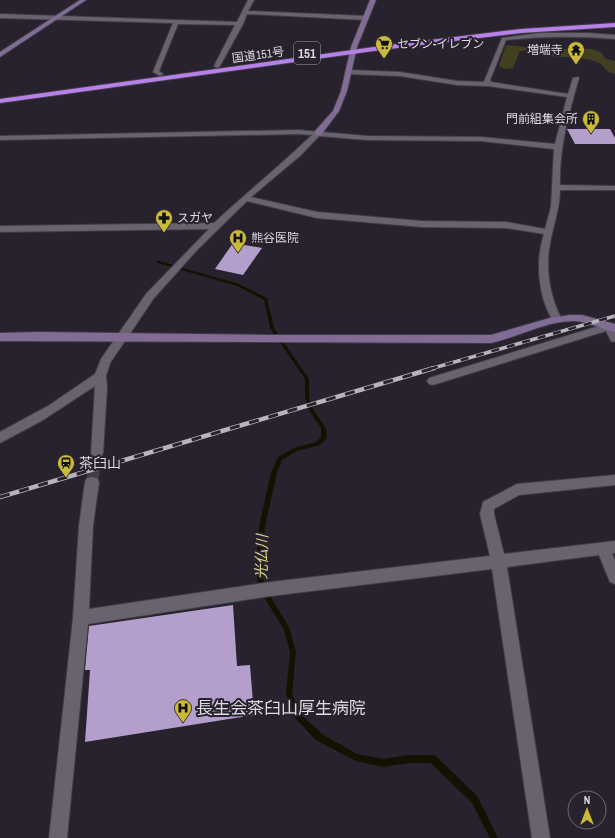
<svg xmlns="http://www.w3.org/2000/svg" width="615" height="838" font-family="'Archivo Narrow','Noto Sans JP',sans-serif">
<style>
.green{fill:#433f21}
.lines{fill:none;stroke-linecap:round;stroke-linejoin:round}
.stream{fill:#151100;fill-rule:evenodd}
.building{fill:#b49fcc}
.street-tunnel{stroke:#423e48;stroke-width:12;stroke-dasharray:12 6;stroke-linecap:butt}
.street-casing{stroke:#413d46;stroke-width:2}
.secondary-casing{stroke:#413d46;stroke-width:2}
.highway-casing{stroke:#413d46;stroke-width:2}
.street{fill:#696370;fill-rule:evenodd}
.secondary{fill:#806c94;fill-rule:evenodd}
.highway{fill:#b681e9;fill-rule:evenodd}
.rail-far1-casing{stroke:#b8b4bd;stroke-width:3.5}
.rail-casing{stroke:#b8b4bd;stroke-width:4.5}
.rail-far1{stroke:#27222d;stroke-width:2.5;stroke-dasharray:8;stroke-linecap:butt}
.rail{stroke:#27222d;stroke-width:3;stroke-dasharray:10;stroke-linecap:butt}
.labels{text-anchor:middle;stroke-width:4;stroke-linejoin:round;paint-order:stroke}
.far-poi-label{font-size:12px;fill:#dddae2;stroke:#27222d;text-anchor:start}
.far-street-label{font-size:12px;fill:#dddae2;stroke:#27222d}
.shield{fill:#27222d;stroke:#a6a3ac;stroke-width:1}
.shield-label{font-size:13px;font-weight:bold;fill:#dddae2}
.poi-label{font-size:14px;fill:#dddae2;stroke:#27222d;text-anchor:start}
.water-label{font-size:15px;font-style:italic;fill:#ded387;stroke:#27222d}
.near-poi-label{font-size:17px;fill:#dddae2;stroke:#27222d;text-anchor:start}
</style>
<rect width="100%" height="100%" fill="#27222d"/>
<path class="green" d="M506,45L558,50C566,48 592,47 600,52C602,53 604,57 606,59L615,61V74C604,72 605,65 597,62C579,55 557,59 538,54C531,52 527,50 520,51L513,68L505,69L499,66Z"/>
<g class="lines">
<polygon class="stream" points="157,261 159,261 239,284 267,298 274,328 309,379 309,398 314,411 326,428 327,438 320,445 297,451 282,460 277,473 265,526 262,568 264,586 289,627 296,652 292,694 299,713 322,734 357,754 383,759 409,755 433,755 436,756 478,797 498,838 490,838 472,803 431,763 409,763 383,767 356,761 316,740 294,717 292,715 286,694 290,652 284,630 258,587 256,568 259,526 271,473 278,457 294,448 316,442 321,437 321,428 310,412 305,398 305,379 270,328 264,300 237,286 157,263"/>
</g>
<g class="building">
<polygon points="567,129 610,129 615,138 615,144 575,144"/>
<polygon points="233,243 262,248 243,275 215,269"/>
<polygon points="233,605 237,666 250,665 254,715 85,742 90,670 85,670 89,626"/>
</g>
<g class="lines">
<polyline class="street-tunnel" points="92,482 97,453"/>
<g class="street-casing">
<g id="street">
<polygon points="248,0 254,0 248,11 366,16 369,18 366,20 247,14 243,24 220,66 217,68 214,66 235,25 178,24 159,71 163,74 160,76 153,72 173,23 0,18 0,14 237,22"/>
<path d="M540,33H588L615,35V39C578,36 543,36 506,40L490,80L491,82L568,94L573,78L578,77L579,78C569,113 559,147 560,185L615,186V190H560C560,209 553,225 550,244C545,267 550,299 562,319L561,321H553C538,297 535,261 544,234L506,228L422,227L317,218L247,201L197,250L154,298L110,363L106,376L107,388L103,453L101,457L97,458L93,457L91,453L95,386L43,420L0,443V432L48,406L95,374L101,359L146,294L209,229L0,232V226L214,223C246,193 280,166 312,135L298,134L0,140V136L298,130L367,136L481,137L555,144L567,97L488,86L457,85L400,76L348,74L345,72L348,70L400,72L457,81L484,82L502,38ZM319,136L367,140L481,141L554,149L551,207L545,229L506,222L422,221L317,212L251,197L301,155Z"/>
<polygon points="609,323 613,325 615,328 615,342 611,341 606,331 433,385 429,384 427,381 429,378"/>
<polygon points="615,475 615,485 519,495 494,509 494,514 504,554 615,541 615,553 612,554 615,560 615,584 610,582 599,555 507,567 550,838 532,838 492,569 271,596 88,624 67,838 49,838 73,618 79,526 85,482 87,478 92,477 97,478 99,482 93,526 89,609 271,582 490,556 480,514 483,502 517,484"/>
</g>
</g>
<g class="secondary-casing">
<g id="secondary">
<polygon points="80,0 86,0 0,57 0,52"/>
<polygon points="370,0 376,0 357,47 347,91 339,111 321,135 315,135 315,131 333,111 341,91 351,47"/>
<path d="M570,315H582L615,324V332C602,329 589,322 576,321C547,320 519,337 491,343L0,341V333L38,332L271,335H491L550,318Z"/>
</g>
</g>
<g class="highway-casing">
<polygon id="highway" points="615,23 615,27 521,33 381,50 0,103 0,99 381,46 521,29"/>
</g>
<use href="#street" class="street"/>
<use href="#secondary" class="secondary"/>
<use href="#highway" class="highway"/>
<g class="rail-far1-casing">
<polyline id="rail-far1" points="430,369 615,316"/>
</g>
<g class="rail-casing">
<polyline id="rail" points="0,497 434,368"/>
</g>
<use href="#rail-far1" class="rail-far1"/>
<use href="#rail" class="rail"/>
</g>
<defs>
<g id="supermarket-pin" transform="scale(0.9)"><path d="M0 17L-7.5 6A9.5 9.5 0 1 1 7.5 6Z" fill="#cbba39" stroke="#27222d"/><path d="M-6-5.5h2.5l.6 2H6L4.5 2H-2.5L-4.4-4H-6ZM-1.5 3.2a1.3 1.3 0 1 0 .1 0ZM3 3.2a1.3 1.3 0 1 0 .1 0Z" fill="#111"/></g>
<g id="temple-pin" transform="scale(0.9)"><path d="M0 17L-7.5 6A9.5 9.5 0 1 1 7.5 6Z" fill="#cbba39" stroke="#27222d"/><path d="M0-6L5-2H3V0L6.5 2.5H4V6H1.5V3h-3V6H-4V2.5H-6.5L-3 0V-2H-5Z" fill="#111"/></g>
<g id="building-pin" transform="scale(0.9)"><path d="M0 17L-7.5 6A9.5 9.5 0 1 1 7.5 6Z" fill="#cbba39" stroke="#27222d"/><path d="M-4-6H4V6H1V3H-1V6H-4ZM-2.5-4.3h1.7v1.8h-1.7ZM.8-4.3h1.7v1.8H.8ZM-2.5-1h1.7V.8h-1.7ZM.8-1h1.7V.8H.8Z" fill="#111"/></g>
<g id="pharmacy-pin" transform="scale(0.9)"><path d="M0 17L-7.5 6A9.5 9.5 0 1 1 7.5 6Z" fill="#cbba39" stroke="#27222d"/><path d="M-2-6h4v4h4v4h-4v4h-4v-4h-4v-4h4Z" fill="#111"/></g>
<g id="hospital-pin" transform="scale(0.9)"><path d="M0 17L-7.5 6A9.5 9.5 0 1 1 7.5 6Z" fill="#cbba39" stroke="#27222d"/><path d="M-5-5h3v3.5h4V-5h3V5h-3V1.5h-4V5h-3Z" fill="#111"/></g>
<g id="station-pin" transform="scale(0.9)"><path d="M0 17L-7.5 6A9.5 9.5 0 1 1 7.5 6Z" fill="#cbba39" stroke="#27222d"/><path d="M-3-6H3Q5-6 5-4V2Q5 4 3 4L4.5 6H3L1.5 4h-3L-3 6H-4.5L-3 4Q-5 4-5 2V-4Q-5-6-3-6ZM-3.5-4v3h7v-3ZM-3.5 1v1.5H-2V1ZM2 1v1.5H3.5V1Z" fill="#111"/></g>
</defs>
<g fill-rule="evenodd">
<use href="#supermarket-pin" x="384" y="44"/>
<use href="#temple-pin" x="576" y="50"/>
<use href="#building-pin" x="591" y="119"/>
<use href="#pharmacy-pin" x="164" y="218"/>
<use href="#hospital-pin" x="238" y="238"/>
<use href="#station-pin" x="66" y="463"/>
<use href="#hospital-pin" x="183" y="708"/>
</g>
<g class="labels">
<g class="far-poi-label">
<text x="397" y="48">セブン-イレブン</text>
<text x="563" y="54" text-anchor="end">増端寺</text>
<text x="578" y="123" text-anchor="end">門前組集会所</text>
<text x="177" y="222">スガヤ</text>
<text x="251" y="242">熊谷医院</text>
</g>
<g class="far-street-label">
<text transform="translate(258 55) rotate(-8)" y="4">国道151号</text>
</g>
<rect class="shield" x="294" y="42" width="26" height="22" rx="3"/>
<g class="shield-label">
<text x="307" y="58">151</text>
</g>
<g class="poi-label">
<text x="79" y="468">茶臼山</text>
</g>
<g class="water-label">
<text transform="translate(262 557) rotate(-89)" y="5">光仏川</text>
</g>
<g class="near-poi-label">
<text x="196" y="714">長生会茶臼山厚生病院</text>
</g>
</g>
<g transform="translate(587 810)"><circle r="19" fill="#27222d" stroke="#706c75"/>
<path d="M0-3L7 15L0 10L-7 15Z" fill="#cbba39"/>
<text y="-6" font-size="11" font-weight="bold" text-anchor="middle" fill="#dddae2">N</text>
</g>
</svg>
